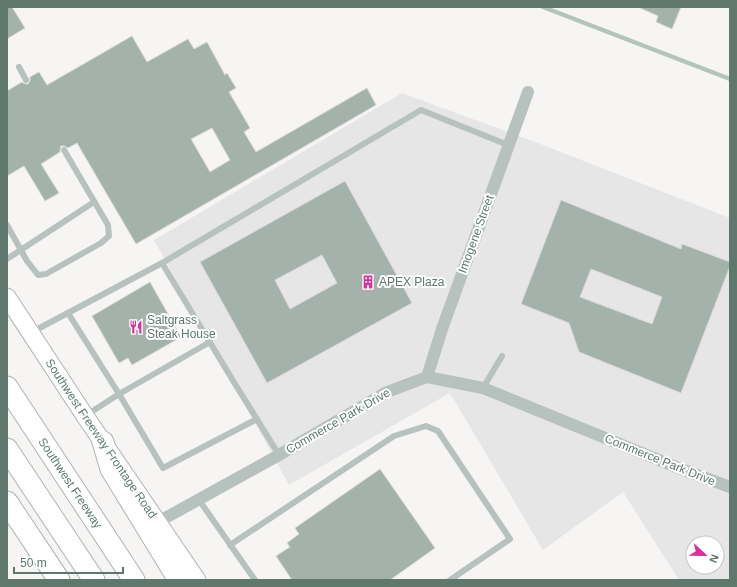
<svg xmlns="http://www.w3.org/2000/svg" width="737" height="587" font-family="Arial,sans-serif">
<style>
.built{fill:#e5e6e5;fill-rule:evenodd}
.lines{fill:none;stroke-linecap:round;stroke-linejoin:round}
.stream{stroke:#b3c5ba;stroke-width:4.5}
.building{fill:#a3b2ab;stroke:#d9d7d7;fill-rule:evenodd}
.secondary-casing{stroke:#aab6b1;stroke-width:19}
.motorway-casing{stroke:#acb5b1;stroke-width:23}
.service{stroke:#b7c1bd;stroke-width:6}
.minor{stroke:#b7c1bd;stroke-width:12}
.secondary{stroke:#fff;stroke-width:17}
.motorway{stroke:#fff;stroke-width:21}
.labels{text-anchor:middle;stroke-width:4;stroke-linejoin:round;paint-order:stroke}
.street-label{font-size:12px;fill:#5e786e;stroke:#fff}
.poi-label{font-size:12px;fill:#5e786e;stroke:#fff;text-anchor:start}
</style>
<rect width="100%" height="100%" fill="#f7f5f4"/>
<path class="built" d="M402,93L530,140L730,218V580H679L623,492L543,550L450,393L289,485L154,240ZM693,543H717V567H693Z"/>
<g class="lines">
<polyline class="stream" points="543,7 730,79"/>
</g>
<g class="building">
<polygon points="7,7 12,7 25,28 7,39"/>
<polygon points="638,7 681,7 672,29 656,22 658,16"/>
<path d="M132,36L147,62L188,39L194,49L207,42L225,75L227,73L236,88L229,92L250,128L244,132L256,152L367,88L376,105L136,244L77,143L68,148L64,146H61L60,150V152L41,164L59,193L45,201L24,166L7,176V91L22,82L25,84H28L30,81V77L39,72L47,85ZM212,128L230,160L210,172L191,139Z"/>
<path d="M345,181L412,303L267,383L200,262ZM322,255L337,283L290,309L275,280Z"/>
<path d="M561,200L681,249L682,244L730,262V266L681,393L579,352L569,323L521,304ZM591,269L662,297L652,324L580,297Z"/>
<polygon points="150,282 181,337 132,365 128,358 119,363 92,316"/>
<polygon points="380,469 435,548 390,580 292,580 276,556 290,547 287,543 299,534 295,528"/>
</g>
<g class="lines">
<g class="secondary-casing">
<g id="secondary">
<path id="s1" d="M7,297L85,416L197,580"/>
</g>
</g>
<g class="motorway-casing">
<g id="motorway">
<path id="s2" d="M7,387L134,580"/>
<polyline points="103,442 111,469 179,580"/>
<polyline points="7,449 94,580"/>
<polyline points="7,502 59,580"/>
</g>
</g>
<g class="service">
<polyline points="19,67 26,80"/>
<polyline points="7,225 27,261 38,275 46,274 101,243 109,236 108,225 64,150"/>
<polyline points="7,259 94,202"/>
<polyline points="162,263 232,379 279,455"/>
<polyline points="68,313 119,394 163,468 257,419"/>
<polyline points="32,332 162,263 421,110 508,145"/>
<polyline points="483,388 502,356"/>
<polyline points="85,416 119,394 210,342"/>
<polyline points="199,500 255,580"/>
<polyline points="230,545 394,436 426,426 438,431 510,539 450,580"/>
</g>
<g class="minor">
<polyline points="427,377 442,329 528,92"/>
<polyline points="158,522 279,455 387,392 427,377 483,388 681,469 730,487"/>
</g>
<use href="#secondary" class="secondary"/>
<use href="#motorway" class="motorway"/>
</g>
<defs>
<g id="building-bare" transform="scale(1.08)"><path d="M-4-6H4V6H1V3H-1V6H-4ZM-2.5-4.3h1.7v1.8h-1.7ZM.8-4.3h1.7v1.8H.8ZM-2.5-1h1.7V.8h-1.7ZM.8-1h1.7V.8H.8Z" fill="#dd2f9b" stroke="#fff" stroke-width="2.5" paint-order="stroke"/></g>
<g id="restaurant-bare" transform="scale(1.08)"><path d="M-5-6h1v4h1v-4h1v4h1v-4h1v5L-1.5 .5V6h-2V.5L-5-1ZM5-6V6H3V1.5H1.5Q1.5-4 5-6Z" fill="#dd2f9b" stroke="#fff" stroke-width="2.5" paint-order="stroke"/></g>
</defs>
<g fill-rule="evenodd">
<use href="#building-bare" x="368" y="282"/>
<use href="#restaurant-bare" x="136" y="327"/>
</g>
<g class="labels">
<g class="street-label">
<text transform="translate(476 234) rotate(-70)" y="4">Imogene Street</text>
<text transform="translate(338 421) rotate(-30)" y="4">Commerce Park Drive</text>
<text dy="4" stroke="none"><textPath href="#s1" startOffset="170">Southwest Freeway Frontage Road</textPath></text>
<text transform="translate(660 460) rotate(22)" y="4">Commerce Park Drive</text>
<text dy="4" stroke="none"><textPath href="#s2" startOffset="115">Southwest Freeway</textPath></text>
</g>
<g class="poi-label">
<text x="379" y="286">APEX Plaza</text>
<text x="147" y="324">Saltgrass<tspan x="147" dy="14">Steak House</tspan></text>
</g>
</g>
<rect width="737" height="587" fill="none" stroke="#5e786e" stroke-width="16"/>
<g transform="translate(705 555) rotate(112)"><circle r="19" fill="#ffffff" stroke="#bfc9c5"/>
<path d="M0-3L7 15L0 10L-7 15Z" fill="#dd2f9b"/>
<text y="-6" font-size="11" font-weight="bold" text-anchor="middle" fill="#5e786e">N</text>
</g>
<path d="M14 567v6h109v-6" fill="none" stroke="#5e786e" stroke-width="2"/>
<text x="20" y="567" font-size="12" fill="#5e786e" stroke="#ffffff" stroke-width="3" paint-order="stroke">50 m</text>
</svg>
